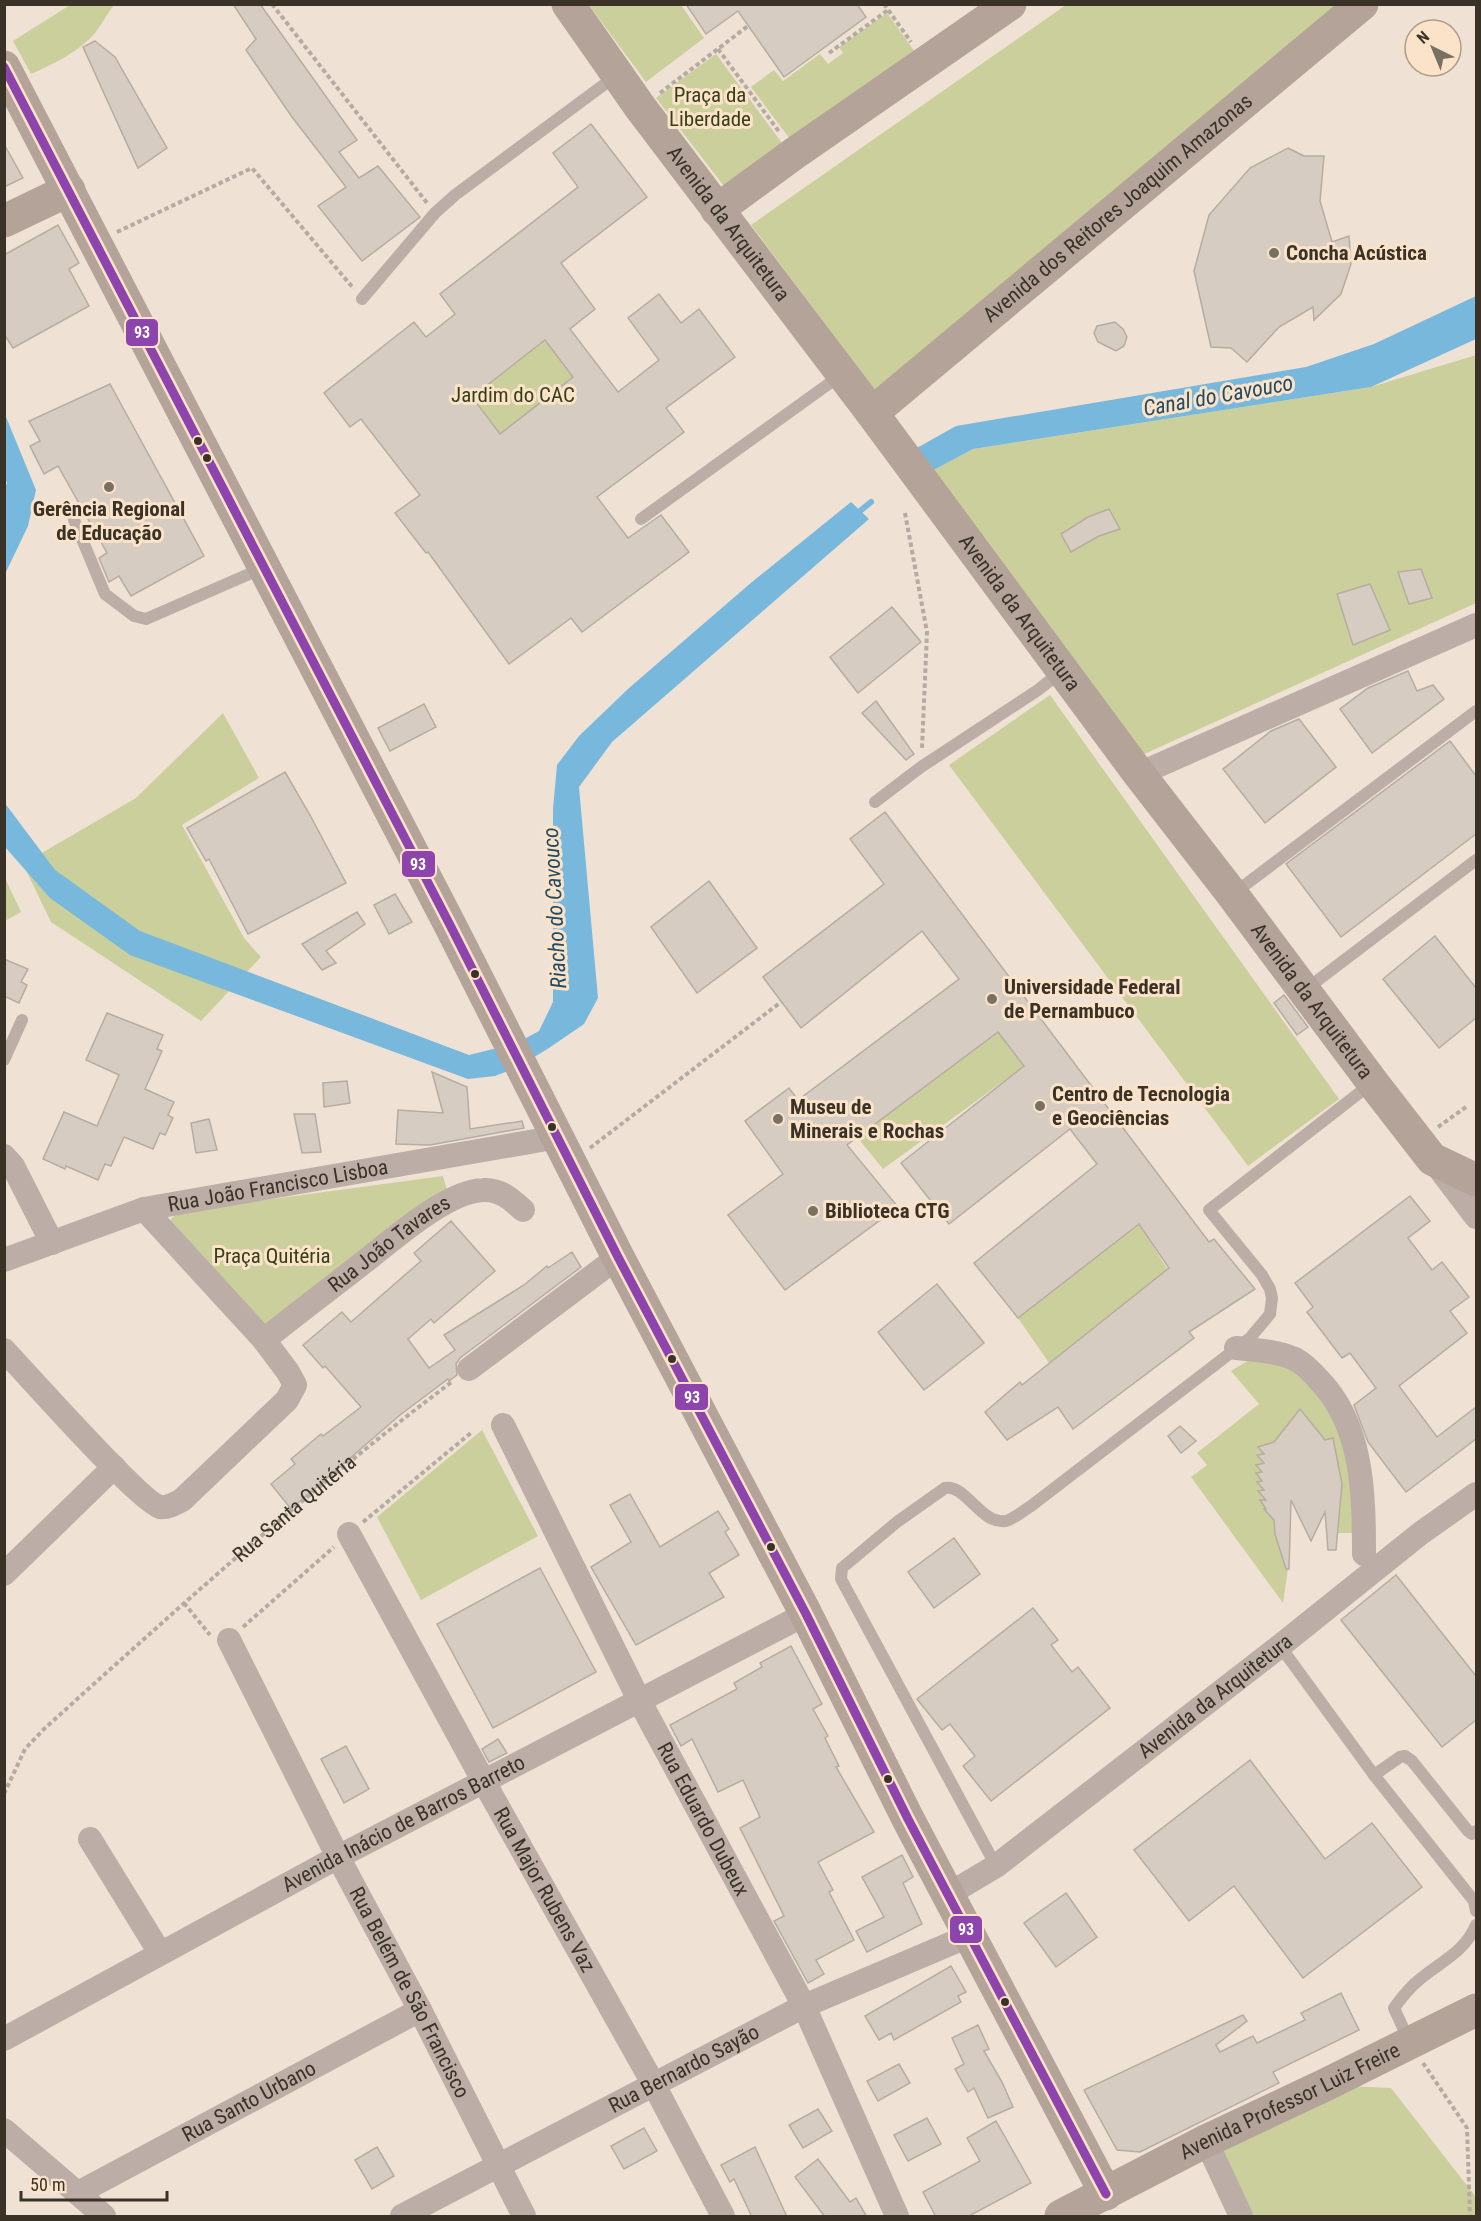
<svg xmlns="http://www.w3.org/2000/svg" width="1481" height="2221" font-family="'Roboto Condensed',sans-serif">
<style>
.green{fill:#cbcf9b}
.water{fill:#78b8dc}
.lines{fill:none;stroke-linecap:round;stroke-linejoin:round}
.stream{stroke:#78b8dc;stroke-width:6}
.building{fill:#d6ccc1;stroke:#b6aca1;stroke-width:1.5;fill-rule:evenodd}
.path{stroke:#b5aba3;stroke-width:4;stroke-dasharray:4.5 3;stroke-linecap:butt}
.lane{stroke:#bcaea6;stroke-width:12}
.street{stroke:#bcaea6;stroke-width:24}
.secondary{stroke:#b3a399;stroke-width:33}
.bus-1-casing{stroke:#fae3c9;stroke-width:14}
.bus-1{stroke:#8e44ad;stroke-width:9}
.poi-dot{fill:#797064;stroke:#fae3c9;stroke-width:2}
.bus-dot{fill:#3a3227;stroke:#fae3c9;stroke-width:2}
.labels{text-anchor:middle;stroke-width:6;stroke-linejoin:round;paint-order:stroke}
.park-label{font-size:21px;fill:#373f17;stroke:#fae3c9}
.street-label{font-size:21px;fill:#3a3227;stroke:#fae3c9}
.poi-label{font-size:21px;font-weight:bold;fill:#3a3227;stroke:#fae3c9;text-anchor:start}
.water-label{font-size:22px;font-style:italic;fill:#234b64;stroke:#fae3c9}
.line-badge{stroke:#fae3c9;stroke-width:2}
.badge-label{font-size:16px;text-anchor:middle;font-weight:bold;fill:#fff}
</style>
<rect width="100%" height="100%" fill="#efe2d4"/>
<g class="green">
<path d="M70,5H114C107,14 102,24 95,33C79,52 53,64 31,74L13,41Z"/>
<polygon points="589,5 681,5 704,38 646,82"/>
<polygon points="1066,5 1369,5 879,396 751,225"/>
<polygon points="887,13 930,73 805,159 751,87 774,70 783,81 820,54 828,64 843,53 839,47"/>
<polygon points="716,54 796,162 737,203 656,98"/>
<polygon points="545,340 600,411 577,429 550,395 449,474 472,397"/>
<polygon points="1476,355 1476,603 1140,756 930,472 973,449 1371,387"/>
<polygon points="1050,695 1339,1099 1248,1166 949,765"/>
<polygon points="223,713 259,778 182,825 244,938 261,957 201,1021 51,922 23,864 136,798"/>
<polygon points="5,878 21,912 5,921 4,921"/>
<polygon points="998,1032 1024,1066 883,1169 857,1137"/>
<path d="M443,1176L448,1194L266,1325L170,1221C174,1214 183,1212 191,1210Z"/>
<polygon points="1139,1224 1168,1270 1049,1363 1018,1318"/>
<polygon points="1251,1359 1298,1367 1341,1422 1360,1533 1338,1533 1342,1484 1333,1439 1309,1444 1320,1434 1302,1411 1299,1412 1280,1434 1292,1445 1268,1449 1264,1445 1258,1447 1263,1453 1267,1452 1267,1456 1264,1454 1257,1456 1267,1467 1262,1463 1256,1465 1260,1470 1266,1470 1267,1476 1256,1474 1268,1485 1257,1482 1262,1488 1268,1489 1259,1491 1270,1497 1269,1509 1264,1509 1268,1514 1273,1514 1278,1545 1289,1562 1283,1603 1191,1477 1207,1465 1197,1453 1259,1404 1231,1371"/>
<polygon points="482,1430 538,1536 421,1600 377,1517"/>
<polygon points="1325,2085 1391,2088 1476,2197 1476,2216 1242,2216 1206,2141"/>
</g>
<g class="water">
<polygon points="1476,296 1476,339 1371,387 973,449 930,472 915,449 956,426 1306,367 1374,344"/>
<polygon points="4,412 36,490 28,526 5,574 4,490 7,483 4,476"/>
<polygon points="851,502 869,519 612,742 579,787 598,998 584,1024 549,1048 516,1068 495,1076 468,1079 130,955 50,898 5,847 4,802 55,870 140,931 469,1055 517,1043 539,1031 553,1002 553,809 557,765 579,736 629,688 752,582"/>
</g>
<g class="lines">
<polyline class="stream" points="855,515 871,502"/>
</g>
<g class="building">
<polygon points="233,4 260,4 357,140 339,152 359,178 378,166 420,217 362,261 318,206 346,187 292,117 246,50 256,39"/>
<polygon points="686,4 857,4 866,17 784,77 738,11 706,34"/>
<polygon points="95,41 115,57 167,148 138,168 83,47"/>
<path d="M591,124L647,197L561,263L595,309L570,329L618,392L659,360L628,318L659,294L681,323L699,309L735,357L666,408L684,432L597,497L628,538L661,515L689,552L582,632L571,618L509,664L428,552L426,553L395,513L420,495L361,419L350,427L324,393L414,322L426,337L455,314L440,294L578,187L553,153ZM545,340L573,377L500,434L472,397Z"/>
<polygon points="4,144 23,178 4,187"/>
<polygon points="1288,148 1304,156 1324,156 1320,201 1332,242 1349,236 1351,264 1341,294 1314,320 1313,307 1279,327 1247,362 1231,348 1211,347 1194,271 1209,215 1250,168"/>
<polygon points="58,225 79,263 69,269 89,306 13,348 4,334 4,255"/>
<polygon points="1115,322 1123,329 1127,337 1124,346 1116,351 1098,342 1094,333 1097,326"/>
<polygon points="110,384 204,556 131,596 119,576 109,582 99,558 107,553 58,466 44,474 30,446 40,441 29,421"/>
<polygon points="1109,509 1120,529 1099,536 1071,552 1061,534 1088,517"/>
<polygon points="1421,569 1432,598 1409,604 1398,572"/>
<polygon points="1370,584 1390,630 1353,645 1337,594"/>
<polygon points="892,607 921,642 858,693 830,657"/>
<polygon points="1408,671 1417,691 1433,685 1444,699 1372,753 1340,709 1368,688"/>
<polygon points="876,701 914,754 906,760 862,713"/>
<polygon points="424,704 436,727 390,751 378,728"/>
<polygon points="1299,719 1336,767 1265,823 1223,769 1271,731"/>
<polygon points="1450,741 1476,776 1476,834 1341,937 1286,864"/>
<polygon points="285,772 310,815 346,883 248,934 209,859 206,861 187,828"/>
<polygon points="885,812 1209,1242 1214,1239 1255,1289 1189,1332 1194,1338 1073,1429 1058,1407 1007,1440 985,1412 1020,1382 1022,1385 1169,1268 1139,1224 1018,1318 974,1263 1097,1164 1070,1129 949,1224 901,1163 1024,1066 998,1032 847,1145 898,1207 785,1290 728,1215 783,1174 745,1121 789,1088 798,1100 959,979 922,931 801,1028 763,977 884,884 850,839"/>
<polygon points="709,881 757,948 697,993 651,927"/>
<polygon points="395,894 412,922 389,934 374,905"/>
<polygon points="357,912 365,924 326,951 336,963 322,970 302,944"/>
<polygon points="1435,936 1476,988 1476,1018 1439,1048 1383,979"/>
<polygon points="4,959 28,969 21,982 27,985 19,1003 4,996"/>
<polygon points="1284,995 1308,1027 1297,1035 1274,1003"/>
<polygon points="107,1013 163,1035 157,1049 162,1051 145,1089 174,1102 168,1115 173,1118 165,1135 160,1133 153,1149 124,1137 111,1166 105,1164 98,1180 66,1166 65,1169 43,1159 64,1112 97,1126 119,1075 86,1060"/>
<polygon points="432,1072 467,1087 470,1129 522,1121 524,1128 430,1145 396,1144 398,1110 443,1113"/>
<polygon points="347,1081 350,1103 324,1107 323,1083"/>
<polygon points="294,1114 315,1114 321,1152 302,1153"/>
<polygon points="209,1119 217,1150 196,1153 191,1123"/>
<polygon points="1410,1196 1430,1221 1408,1238 1432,1270 1442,1262 1469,1297 1450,1311 1467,1333 1399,1386 1437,1437 1476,1407 1476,1439 1406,1492 1368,1442 1354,1405 1376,1388 1350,1353 1342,1358 1307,1312 1313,1307 1295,1283"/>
<polygon points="451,1221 495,1271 434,1323 431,1319 408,1339 429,1368 455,1350 444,1335 524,1285 547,1266 548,1268 572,1252 581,1267 460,1358 456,1364 457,1375 449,1381 448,1379 400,1415 291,1509 271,1484 295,1464 291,1459 321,1434 323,1436 361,1407 325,1366 323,1368 303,1345 342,1312 351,1322 421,1261 414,1253"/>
<polygon points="937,1284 984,1343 924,1390 878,1332"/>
<polygon points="1300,1409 1325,1440 1333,1438 1342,1484 1336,1550 1328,1550 1325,1512 1311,1541 1291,1500 1289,1569 1286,1569 1275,1534 1274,1520 1264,1509 1266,1509 1260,1500 1266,1500 1258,1491 1264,1490 1257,1482 1262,1481 1256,1473 1262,1472 1256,1465 1264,1463 1257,1455 1264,1454 1258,1447 1274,1442"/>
<polygon points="1180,1426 1196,1441 1181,1453 1168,1436"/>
<polygon points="630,1494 660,1547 718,1511 729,1529 725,1532 739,1555 709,1573 724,1597 636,1645 591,1567 631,1542 610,1505"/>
<polygon points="954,1538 980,1574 934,1608 908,1572"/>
<polygon points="540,1568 596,1672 493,1728 437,1624"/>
<polygon points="1396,1575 1476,1676 1476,1720 1442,1747 1341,1620"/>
<polygon points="1033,1608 1058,1640 1051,1645 1072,1672 1078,1667 1110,1708 991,1801 963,1766 975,1756 950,1724 942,1730 917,1699"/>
<polygon points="791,1646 822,1704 813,1709 828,1736 825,1738 839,1766 836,1767 874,1832 818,1862 833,1890 829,1892 854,1940 816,1960 824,1974 808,1983 774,1921 784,1916 740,1828 760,1817 743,1780 718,1792 692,1739 681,1746 670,1725 737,1689 734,1683 762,1667 760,1663"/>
<polygon points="498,1739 507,1753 489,1762 482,1749"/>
<polygon points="346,1746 369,1789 344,1803 321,1759"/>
<polygon points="1250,1760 1325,1859 1372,1823 1422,1887 1303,1978 1234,1886 1189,1921 1134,1850"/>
<polygon points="902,1855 913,1877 903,1883 922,1924 867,1952 856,1931 884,1917 862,1877"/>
<polygon points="1066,1893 1097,1937 1056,1967 1024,1923"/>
<polygon points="951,1966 966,1992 958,1996 961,2002 894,2040 891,2033 879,2040 865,2016"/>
<polygon points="1341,1993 1359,2030 1273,2072 1279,2083 1140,2152 1117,2150 1084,2090 1243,2015 1247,2021 1216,2045 1220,2052 1253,2036 1257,2043 1305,2020 1301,2013"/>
<polygon points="978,2025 989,2049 984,2051 1002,2082 1013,2107 988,2118 974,2088 968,2092 955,2069 964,2064 952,2038"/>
<polygon points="899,2064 910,2083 878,2101 867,2081"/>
<polygon points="818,2109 832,2131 803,2148 789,2125"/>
<polygon points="927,2118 941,2144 908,2161 894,2135"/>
<polygon points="996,2121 1031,2183 967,2217 936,2217 923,2192 980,2161 967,2138"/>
<polygon points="644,2128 657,2151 624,2169 611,2146"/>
<polygon points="377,2147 394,2176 372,2189 355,2160"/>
<polygon points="755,2147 787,2217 752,2217 734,2179 730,2182 721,2165"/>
<polygon points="818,2159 850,2202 856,2198 867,2217 825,2217 795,2177"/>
</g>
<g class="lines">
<g class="path">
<polyline points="272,4 427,203"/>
<polyline points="884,4 911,42"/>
<polyline points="718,49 780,133"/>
<polyline points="829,53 888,10"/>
<polyline points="660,93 748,26"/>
<polyline points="117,232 252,168 354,289"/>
<polyline points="905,513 927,632 922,748"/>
<polyline points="1438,1127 1466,1107"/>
<polyline points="590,1148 781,1002"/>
<polyline points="363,1522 472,1432"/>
<polyline points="184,1603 210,1635"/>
<polyline points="243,1627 334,1547"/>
<path id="s1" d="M4,1794L25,1749L44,1729C177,1609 310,1488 453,1381"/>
<polyline points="1423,2063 1467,2128 1470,2216"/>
</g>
<g class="lane">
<polyline points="362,299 435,213 455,195 617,75"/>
<polyline points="641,519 841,375"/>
<polyline points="74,520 105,594 134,616 146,619 263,568"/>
<polyline points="875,802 921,767 1038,690 1062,671"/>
<polyline points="1233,894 1476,711"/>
<polyline points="1305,990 1476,860"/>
<polyline points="4,1060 22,1020"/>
<polyline points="1280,1646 1374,1775 1474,1901 1476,1911"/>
<polyline points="1374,1775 1400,1757 1405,1756 1412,1761 1468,1831 1472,1834 1476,1831"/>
<path d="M996,1866L841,1579L842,1568L897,1522L945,1488C966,1484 981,1525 1006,1521C1014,1519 1024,1510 1031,1506L1250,1338L1270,1314L1272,1298L1270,1289L1262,1275L1209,1210L1372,1083"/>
<path d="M1409,2041L1394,2008C1402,1997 1409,1988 1419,1980C1440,1962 1465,1952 1476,1925"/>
</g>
<g class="street">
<polyline points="1139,774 1476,625"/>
<polyline points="4,1156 13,1166 52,1243"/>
<polyline points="1435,1163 1476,1217"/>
<path id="s2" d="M4,1260L144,1209L558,1137"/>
<path id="s3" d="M264,1340C295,1315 327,1291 359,1266C389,1243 446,1191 483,1190C500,1189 511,1199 523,1210"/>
<path d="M1236,1348C1256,1350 1276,1351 1295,1359C1304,1364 1312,1372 1319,1380C1363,1425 1364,1494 1364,1554"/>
<path d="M4,1350C27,1374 140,1502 160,1507C168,1508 176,1503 182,1500L287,1400L295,1385L288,1372L264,1340L144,1209"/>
<polyline points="469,1369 618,1257"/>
<path id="s4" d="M503,1425L639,1700L804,2006L897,2216"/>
<path id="s5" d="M349,1534L484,1782L654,2085L723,2216"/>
<polyline points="4,1574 114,1467"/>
<path id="s6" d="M229,1640L338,1857L420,2010L524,2216"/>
<polyline points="90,1839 160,1953"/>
<path id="s7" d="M949,1894L996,1866L1280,1646L1421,1533L1476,1494"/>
<path id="s8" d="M4,2039L338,1857L806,1614"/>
<polyline points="4,2130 104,2216"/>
<polyline points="1206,2141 1241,2216"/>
<path id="s9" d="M78,2193L420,2010"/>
<path id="s10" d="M402,2216L804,2006L971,1935"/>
</g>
<g class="secondary">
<path id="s11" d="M568,4L640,107L872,413L1139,774L1232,894L1373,1083L1432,1159L1476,1180"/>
<polyline points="4,67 450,925 618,1257 806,1614 908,1819 1106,2194"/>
<polyline points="717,210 795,153 1010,4"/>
<polyline points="4,221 69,190"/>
<path id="s12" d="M872,413L1362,4"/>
<path id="s13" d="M1061,2216L1206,2141L1325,2085L1476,2010"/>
</g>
<g class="bus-1-casing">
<polyline id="bus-1" points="4,67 450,925 618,1257 806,1614 908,1819 1106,2194"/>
</g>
<use href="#bus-1" class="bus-1"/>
</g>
<g class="poi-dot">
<circle cx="1274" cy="253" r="6"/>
<circle cx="109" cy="487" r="6"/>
<circle cx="992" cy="999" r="6"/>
<circle cx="1040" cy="1106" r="6"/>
<circle cx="778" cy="1119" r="6"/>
<circle cx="813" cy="1211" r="6"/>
</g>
<g class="bus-dot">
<circle cx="198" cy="441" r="5"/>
<circle cx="207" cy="458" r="5"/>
<circle cx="475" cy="974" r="5"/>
<circle cx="552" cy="1127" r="5"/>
<circle cx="672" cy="1359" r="5"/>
<circle cx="771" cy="1547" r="5"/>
<circle cx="888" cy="1779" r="5"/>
<circle cx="1005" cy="2002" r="5"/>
</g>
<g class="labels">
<g class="park-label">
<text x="710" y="102">Praça da<tspan x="710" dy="24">Liberdade</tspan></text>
<text x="513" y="402">Jardim do CAC</text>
<text x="272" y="1263">Praça Quitéria</text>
</g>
<g class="street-label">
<text dy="7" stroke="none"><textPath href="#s12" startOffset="320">Avenida dos Reitores Joaquim Amazonas</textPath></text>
<text dy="7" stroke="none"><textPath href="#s11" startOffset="272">Avenida da Arquitetura</textPath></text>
<text dy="7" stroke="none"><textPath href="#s11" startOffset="758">Avenida da Arquitetura</textPath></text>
<text dy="7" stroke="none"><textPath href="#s11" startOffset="1244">Avenida da Arquitetura</textPath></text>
<text dy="7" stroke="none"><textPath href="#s2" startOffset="285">Rua João Francisco Lisboa</textPath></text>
<text dy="7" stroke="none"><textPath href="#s3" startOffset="158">Rua João Tavares</textPath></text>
<text dy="7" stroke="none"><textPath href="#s1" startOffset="411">Rua Santa Quitéria</textPath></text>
<text dy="7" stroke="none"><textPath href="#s7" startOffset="332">Avenida da Arquitetura</textPath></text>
<text dy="7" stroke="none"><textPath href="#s4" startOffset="442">Rua Eduardo Dubeux</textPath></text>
<text dy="7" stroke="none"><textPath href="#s8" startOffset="454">Avenida Inácio de Barros Barreto</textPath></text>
<text dy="7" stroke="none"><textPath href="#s5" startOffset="406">Rua Major Rubens Vaz</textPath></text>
<text dy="7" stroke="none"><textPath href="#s6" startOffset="396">Rua Belém de São Francisco</textPath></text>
<text dy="7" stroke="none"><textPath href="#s10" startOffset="318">Rua Bernardo Sayão</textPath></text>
<text dy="7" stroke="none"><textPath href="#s13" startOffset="256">Avenida Professor Luiz Freire</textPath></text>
<text dy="7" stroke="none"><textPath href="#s9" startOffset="194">Rua Santo Urbano</textPath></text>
</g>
<g class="poi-label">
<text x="1286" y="260">Concha Acústica</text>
<text x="109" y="516" text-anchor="middle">Gerência Regional<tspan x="109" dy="24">de Educação</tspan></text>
<text x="1004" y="994">Universidade Federal<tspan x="1004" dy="24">de Pernambuco</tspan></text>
<text x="1052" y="1101">Centro de Tecnologia<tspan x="1052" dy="24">e Geociências</tspan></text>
<text x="790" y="1114">Museu de<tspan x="790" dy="24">Minerais e Rochas</tspan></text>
<text x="825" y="1218">Biblioteca CTG</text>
</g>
<g class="water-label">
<text transform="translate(1218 395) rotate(-10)" y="8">Canal do Cavouco</text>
<text transform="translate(554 908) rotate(-93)" y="8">Riacho do Cavouco</text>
</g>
</g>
<g class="line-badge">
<rect x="125" y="318" width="34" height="29" rx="6" fill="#8e44ad"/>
<rect x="401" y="850" width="35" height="28" rx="6" fill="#8e44ad"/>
<rect x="674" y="1383" width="35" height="28" rx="6" fill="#8e44ad"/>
<rect x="949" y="1915" width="34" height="29" rx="6" fill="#8e44ad"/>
</g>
<g class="badge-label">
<text x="142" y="338">93</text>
<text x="418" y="870">93</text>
<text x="692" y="1403">93</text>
<text x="966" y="1935">93</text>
</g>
<rect width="1481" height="2221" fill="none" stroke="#3a3227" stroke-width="12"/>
<g transform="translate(1433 48) rotate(317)"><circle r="28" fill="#fae3c9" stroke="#ad9c88" stroke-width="1.5"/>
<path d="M0-4.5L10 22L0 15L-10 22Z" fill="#797064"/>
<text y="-9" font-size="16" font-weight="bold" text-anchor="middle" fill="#3a3227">N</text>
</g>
<path d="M21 2191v9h146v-9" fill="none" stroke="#3a3227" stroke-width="3"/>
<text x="30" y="2191" font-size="18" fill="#3a3227" stroke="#fae3c9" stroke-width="4.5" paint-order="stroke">50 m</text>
</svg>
